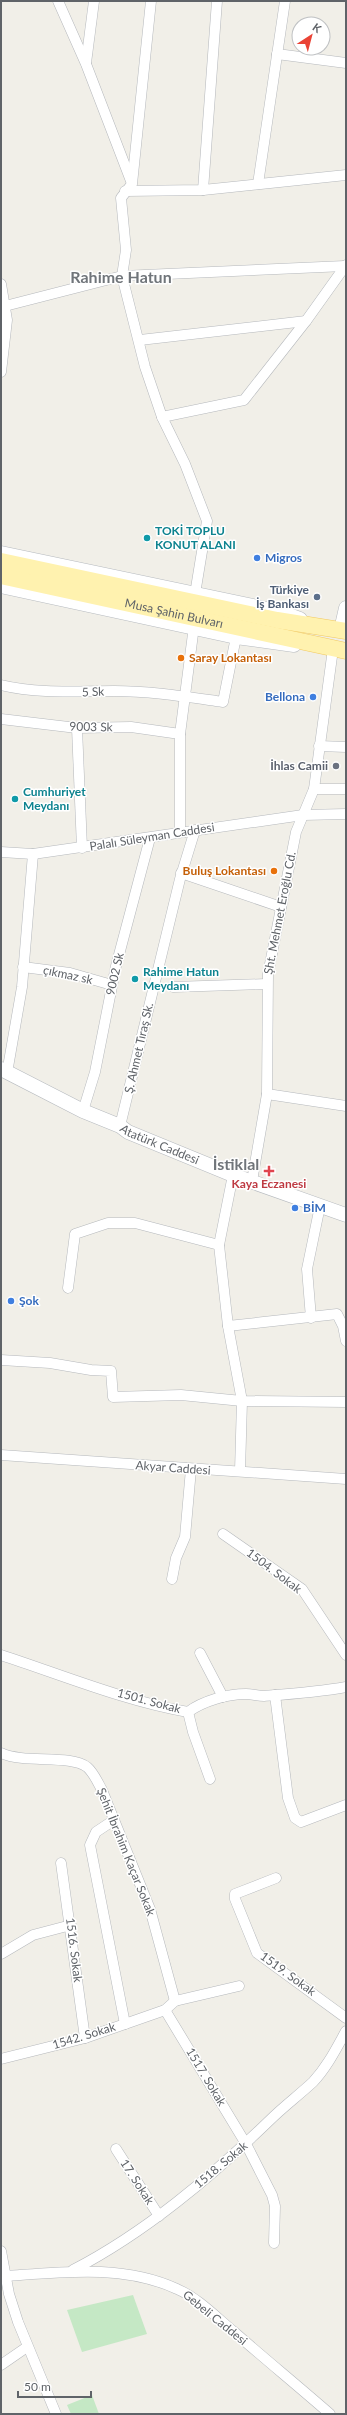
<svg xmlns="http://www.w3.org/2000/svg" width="347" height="2415" font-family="Lato,sans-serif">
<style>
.green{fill:#c5e8c5}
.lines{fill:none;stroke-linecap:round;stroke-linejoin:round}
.street-casing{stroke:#b5b8bc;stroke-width:11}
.secondary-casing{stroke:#b6babf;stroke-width:15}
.primary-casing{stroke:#f2c960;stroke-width:17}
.street{stroke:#fff;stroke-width:10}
.secondary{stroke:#fff;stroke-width:14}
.primary{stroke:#fff2af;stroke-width:16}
.culture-dot{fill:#0f9aa8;stroke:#fff;stroke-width:1.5}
.shop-dot{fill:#3f7fe0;stroke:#fff;stroke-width:1.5}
.service-dot{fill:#5c6f8a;stroke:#fff;stroke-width:1.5}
.food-dot{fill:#e8710a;stroke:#fff;stroke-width:1.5}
.worship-dot{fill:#6b7280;stroke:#fff;stroke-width:1.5}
.health-dot{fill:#e0444e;stroke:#fff;stroke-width:1.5}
.labels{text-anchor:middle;stroke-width:3;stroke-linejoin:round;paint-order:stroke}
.culture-label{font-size:12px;font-weight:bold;fill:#0d838f;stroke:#fff;text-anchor:start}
.shop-label{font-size:12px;font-weight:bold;fill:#366cbe;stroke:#fff;text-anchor:start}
.service-label{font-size:12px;font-weight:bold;fill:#4e5e75;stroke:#fff;text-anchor:end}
.street-label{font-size:12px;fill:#5f6368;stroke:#fff}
.food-label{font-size:12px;font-weight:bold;fill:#c56008;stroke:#fff;text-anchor:start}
.worship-label{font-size:12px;font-weight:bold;fill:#5b616d;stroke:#fff;text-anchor:end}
.health-label{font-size:12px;font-weight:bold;fill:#be3a42;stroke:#fff}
.district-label{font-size:16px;font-weight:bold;fill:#70757a;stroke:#fff}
</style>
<rect width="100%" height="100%" fill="#f1efe8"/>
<g class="green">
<polygon points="133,2295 147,2334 82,2352 67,2310"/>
<polygon points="92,2395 99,2414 71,2414 67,2405"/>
</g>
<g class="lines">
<g class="street-casing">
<g id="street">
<polyline points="58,1 86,64 131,181"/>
<polyline points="151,1 132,184 121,198 126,250 122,276 145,367 162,417 185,464 207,521 195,594"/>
<polyline points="277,54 346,63"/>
<polyline points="86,63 94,1"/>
<polyline points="258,184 285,1"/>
<polyline points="203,190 217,1"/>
<polyline points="125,191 203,190 346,175"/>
<polyline points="1,284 7,320 1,372"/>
<polyline points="5,306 122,276 345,266"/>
<polyline points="140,340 306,321"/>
<polyline points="162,417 244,400 306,321 346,265"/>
<path d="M1,685C39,694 75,691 114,691C150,691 187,697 223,702L236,637"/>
<polyline points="1,719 77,728 131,727 180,734"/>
<polyline points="77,728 82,848"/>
<polyline points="319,746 346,747"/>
<polyline points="314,789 346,789"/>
<polyline points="180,832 180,734 194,626"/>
<polyline points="1,852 33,854 303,815 346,814"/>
<polyline points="181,873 281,907"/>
<polyline points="23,967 70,973 112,985"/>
<polyline points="173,987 266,984"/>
<polyline points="7,1073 22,987 33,854"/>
<polyline points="267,1094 346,1106"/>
<polyline points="83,1111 95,1072 116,966 150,838"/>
<polyline points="120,1126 180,879 195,830"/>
<polyline points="233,1175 219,1245 228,1326 242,1401 240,1471"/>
<polyline points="252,1181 267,1094 268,974 296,832 314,789 333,649"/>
<polyline points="68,1288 75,1234 108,1223 135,1223 219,1245"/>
<polyline points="311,1318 307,1269 320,1206"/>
<polyline points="228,1326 337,1314 343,1326 346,1341"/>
<polyline points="1,1360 50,1363 91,1370 111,1371 113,1397 181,1395 242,1401 346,1402"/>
<polyline points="1,1455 346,1479"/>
<polyline points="223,1534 302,1589 346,1655"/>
<polyline points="172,1579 176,1558 185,1537 191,1469"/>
<polyline points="200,1653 223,1697"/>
<path d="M1,1655C62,1675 125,1701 188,1712C203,1701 227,1694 246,1694C252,1694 258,1696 264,1696C291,1694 319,1692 346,1687"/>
<polyline points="275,1695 288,1798 295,1818 301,1822 346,1805"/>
<polyline points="188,1712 193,1732 210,1779"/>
<path d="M1,1753C24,1764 70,1754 87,1767C94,1773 98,1783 102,1790L150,1909L175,2001"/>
<polyline points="114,1820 96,1832 90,1845 125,2024"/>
<polyline points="61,1863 85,2038"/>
<polyline points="276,1878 235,1894 235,1899 257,1953 346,2018"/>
<polyline points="1,1954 33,1935 71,1925"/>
<polyline points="165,2010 246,2144 272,2195 275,2206 274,2243"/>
<polyline points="1,2059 85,2038 165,2010 175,2001 239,1986"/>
<polyline points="116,2149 159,2216"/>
<polyline points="1,2251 9,2294 18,2322 56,2414"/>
<path d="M73,2270C146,2232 211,2177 270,2120C283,2107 299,2095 313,2082C327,2067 336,2049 346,2031"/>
<path d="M6,2276C62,2272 124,2264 177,2289C198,2298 216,2317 233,2331C265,2359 298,2386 330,2414"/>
<polyline points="1,2365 27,2347"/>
</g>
</g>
<g class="secondary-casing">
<g id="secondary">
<polyline points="1,553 281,612 300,619"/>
<polyline points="1,586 236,637 294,645"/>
<polyline points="341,630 346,608"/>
<path id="s1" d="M1,1069L83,1111L120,1126L128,1132L233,1175L346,1215"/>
</g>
</g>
<g class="primary-casing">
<g id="primary">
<polyline points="1,561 277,620 346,631"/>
<path id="s2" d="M1,576L346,651"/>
</g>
</g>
<use href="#street" class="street"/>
<use href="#secondary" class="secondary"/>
<use href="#primary" class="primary"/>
</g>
<g class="culture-dot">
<circle cx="147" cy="538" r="4"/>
<circle cx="15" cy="799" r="4"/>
<circle cx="135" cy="979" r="4"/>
</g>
<g class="shop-dot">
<circle cx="257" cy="558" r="4"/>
<circle cx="313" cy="697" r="4"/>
<circle cx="295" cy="1208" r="4"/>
<circle cx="11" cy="1301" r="4"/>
</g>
<circle class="service-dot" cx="317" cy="597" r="4"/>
<g class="food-dot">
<circle cx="181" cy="658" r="4"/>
<circle cx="274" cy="871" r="4"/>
</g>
<circle class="worship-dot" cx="336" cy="766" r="4"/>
<path class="health-dot" d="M267 1165h4v4h4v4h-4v4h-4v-4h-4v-4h4z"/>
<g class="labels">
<g class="culture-label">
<text x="155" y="535">TOKİ TOPLU<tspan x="155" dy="14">KONUT ALANI</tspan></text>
<text x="23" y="796">Cumhuriyet<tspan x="23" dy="14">Meydanı</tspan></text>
<text x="143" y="976">Rahime Hatun<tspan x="143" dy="14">Meydanı</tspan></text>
</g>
<g class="shop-label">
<text x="265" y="562">Migros</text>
<text x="305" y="701" text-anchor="end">Bellona</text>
<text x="303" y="1212">BİM</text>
<text x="19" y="1305">Şok</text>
</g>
<g class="service-label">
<text x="309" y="594">Türkiye<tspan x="309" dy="14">İş Bankası</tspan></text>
</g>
<g class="street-label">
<text dy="4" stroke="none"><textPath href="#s2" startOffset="177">Musa Şahin Bulvarı</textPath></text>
<text transform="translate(93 692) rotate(-2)" y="4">5 Sk</text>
<text transform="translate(91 727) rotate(1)" y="4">9003 Sk</text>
<text transform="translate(152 837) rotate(-9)" y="4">Palalı Süleyman Caddesi</text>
<text transform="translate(280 913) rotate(-79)" y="4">Şht. Mehmet Eroğlu Cd.</text>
<text transform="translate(115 974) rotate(-77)" y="4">9002 Sk</text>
<text transform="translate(68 975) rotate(12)" y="4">çıkmaz sk</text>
<text transform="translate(139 1048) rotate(-77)" y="4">Ş. Ahmet Tıraş Sk.</text>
<text dy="4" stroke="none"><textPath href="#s1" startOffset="176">Atatürk Caddesi</textPath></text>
<text transform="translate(173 1468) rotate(4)" y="4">Akyar Caddesi</text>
<text transform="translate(274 1571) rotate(37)" y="4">1504. Sokak</text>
<text transform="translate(149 1701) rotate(15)" y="4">1501. Sokak</text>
<text transform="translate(126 1852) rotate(68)" y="4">Şehit İbrahim Kaçar Sokak</text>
<text transform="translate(74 1950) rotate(83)" y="4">1516. Sokak</text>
<text transform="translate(288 1974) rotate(36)" y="4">1519. Sokak</text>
<text transform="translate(84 2036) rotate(-17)" y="4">1542. Sokak</text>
<text transform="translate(206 2077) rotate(59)" y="4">1517. Sokak</text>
<text transform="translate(221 2165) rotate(-40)" y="4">1518. Sokak</text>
<text transform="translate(137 2182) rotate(57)" y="4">17. Sokak</text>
<text transform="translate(215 2318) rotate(39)" y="4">Gebeli Caddesi</text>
</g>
<g class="food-label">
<text x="189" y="662">Saray Lokantası</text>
<text x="266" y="875" text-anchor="end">Buluş Lokantası</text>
</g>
<g class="worship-label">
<text x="328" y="770">İhlas Camii</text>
</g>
<g class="health-label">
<text x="269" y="1188">Kaya Eczanesi</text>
</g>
<g class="district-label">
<text x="121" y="283">Rahime Hatun</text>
<text x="236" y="1170">İstiklal</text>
</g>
</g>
<rect width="347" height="2415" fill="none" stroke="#5f6368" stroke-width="4"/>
<g transform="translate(311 36) rotate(36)"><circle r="19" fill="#ffffff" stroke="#bfc1c3"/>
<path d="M0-3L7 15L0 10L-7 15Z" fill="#ea4335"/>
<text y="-6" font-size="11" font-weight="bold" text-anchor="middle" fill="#5f6368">K</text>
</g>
<path d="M18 2391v6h73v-6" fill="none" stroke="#5f6368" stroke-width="2"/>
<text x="24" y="2391" font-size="12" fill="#5f6368" stroke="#ffffff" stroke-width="3" paint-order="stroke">50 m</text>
</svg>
